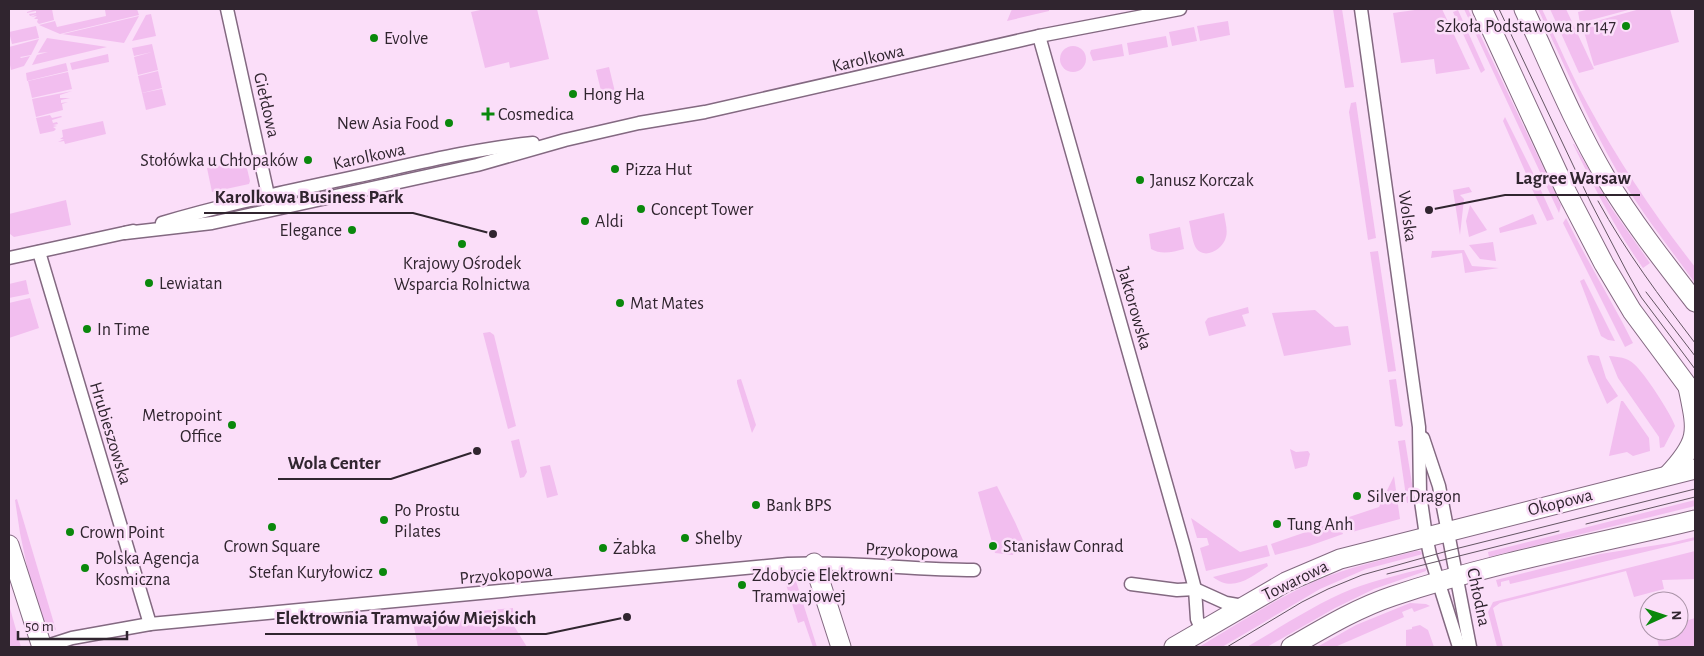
<svg xmlns="http://www.w3.org/2000/svg" width="1704" height="656" font-family="'Alegreya Sans',sans-serif">
<style>
.green{fill:#f2beef}
.lines{fill:none;stroke-linecap:round;stroke-linejoin:round}
.street-casing{stroke:#836981;stroke-width:15}
.secondary-casing{stroke:#836981;stroke-width:21}
.street{stroke:#fff;stroke-width:12}
.secondary{stroke:#fff;stroke-width:19}
.tram{stroke:#645563;stroke-width:1}
.poi-dot{fill:#0a880c;stroke:#fbdef9;stroke-width:2}
.labels{text-anchor:middle;stroke-width:5;stroke-linejoin:round;paint-order:stroke}
.poi-label{font-size:18px;fill:#30252f;stroke:#fbdef9;text-anchor:start}
.street-label{font-size:18px;fill:#30252f;stroke:#fbdef9}
.leader{fill:none;stroke:#30252f;stroke-width:2}
.callout-dot{fill:#30252f;stroke:#fbdef9;stroke-width:2}
.callout-label{font-size:19px;text-anchor:middle;font-weight:bold;fill:#30252f;stroke:#fbdef9;stroke-width:5;stroke-linejoin:round;paint-order:stroke}
</style>
<rect width="100%" height="100%" fill="#fbdef9"/>
<g class="green">
<polygon points="36,9 52,9 54,20 39,24 37,22 38,19 34,19 37,16 31,17 37,14 30,16 29,14 36,13 36,11 27,13 27,12"/>
<polygon points="110,9 137,9 139,15 60,34 39,25 55,21 57,27 106,16 105,10"/>
<polygon points="485,9 537,9 549,59 510,68 509,62 485,68 471,12"/>
<polygon points="1012,9 1049,9 1049,11 1007,21"/>
<polygon points="1333,9 1342,9 1354,87 1345,88"/>
<polygon points="1422,9 1442,9 1470,69 1436,74 1434,59 1401,63 1393,13"/>
<polygon points="1464,9 1468,9 1561,205 1559,213"/>
<path d="M1538,9H1542C1557,41 1571,74 1588,105C1619,162 1655,216 1695,267V283C1669,247 1641,212 1618,173C1588,121 1564,64 1538,9Z"/>
<polygon points="1550,9 1566,9 1594,69 1579,73"/>
<polygon points="1590,9 1632,9 1580,23 1578,12"/>
<polygon points="1640,9 1670,9 1679,42 1594,66 1582,25"/>
<polygon points="1458,10 1485,70 1481,73 1453,12"/>
<polygon points="151,14 156,36 132,41 146,15"/>
<polygon points="139,16 124,43 62,34 63,34"/>
<polygon points="1228,21 1230,35 1200,41 1197,26"/>
<polygon points="36,26 39,38 12,44 9,32"/>
<polygon points="1194,27 1197,41 1172,46 1169,32"/>
<polygon points="1166,36 1168,47 1129,55 1127,43"/>
<polygon points="47,38 107,47 32,65 37,55 48,52 38,53"/>
<polygon points="39,39 31,55 20,57 21,58 30,56 24,66 11,70 9,60 9,47"/>
<polygon points="152,44 158,70 138,75 134,57 152,52 134,56 132,48"/>
<polygon points="1122,44 1124,56 1093,61 1090,53 1091,50"/>
<circle cx="1073" cy="59" r="13"/>
<polygon points="108,54 109,62 72,70 70,63"/>
<polygon points="66,63 68,71 27,81 26,73"/>
<polygon points="609,67 615,92 602,95 596,70"/>
<polygon points="158,71 162,88 142,93 138,76"/>
<polygon points="68,72 72,89 32,98 28,81"/>
<polygon points="162,89 166,105 146,110 142,93"/>
<polygon points="72,91 60,95 60,98 70,98 61,100 61,103 68,102 62,104 63,110 36,117 32,99"/>
<polygon points="1356,102 1376,238 1368,240 1349,112 1351,103"/>
<polygon points="50,115 52,118 61,116 62,117 52,120 53,123 57,122 58,124 53,125 57,126 53,127 56,129 54,131 40,134 36,118"/>
<polygon points="1505,117 1534,175 1528,178 1503,121"/>
<polygon points="103,121 106,134 65,144 64,141 58,142 64,139 60,139 63,137 62,130"/>
<path d="M1573,144H1574L1612,209L1650,263L1643,268C1615,229 1594,187 1573,144Z"/>
<polygon points="245,160 250,181 249,184 212,192 207,168"/>
<polygon points="1539,186 1554,219 1547,221 1532,189"/>
<polygon points="1469,187 1472,192 1460,195 1464,199 1460,235 1453,190"/>
<polygon points="66,200 71,225 14,237 10,234 9,214"/>
<polygon points="1470,205 1487,230 1469,237 1466,221"/>
<path d="M1224,213C1225,221 1228,230 1226,237C1223,250 1204,260 1196,248C1192,241 1191,229 1189,221Z"/>
<polygon points="1533,214 1537,224 1500,233 1499,228"/>
<path d="M1566,218C1587,261 1612,301 1633,343L1625,347L1563,223Z"/>
<path d="M1180,227L1184,249C1173,252 1161,255 1151,249L1149,234Z"/>
<polygon points="1493,242 1496,261 1480,259 1469,245"/>
<polygon points="1464,250 1472,266 1499,268 1465,273 1462,253 1431,258 1432,251"/>
<polygon points="1378,251 1396,371 1388,372 1370,252"/>
<polygon points="1584,279 1615,341 1608,340 1601,336 1580,281"/>
<polygon points="26,280 29,294 9,298 9,284"/>
<polygon points="30,298 39,328 9,338 9,303"/>
<polygon points="1248,307 1249,313 1242,315 1246,326 1209,336 1205,322 1208,318"/>
<polygon points="1315,310 1335,327 1348,326 1351,345 1284,356 1272,313"/>
<polygon points="490,332 494,335 516,426 508,429 483,333"/>
<polygon points="1591,355 1599,356 1606,378 1618,396 1607,404 1588,361 1587,356"/>
<path d="M1609,356C1618,357 1627,357 1634,364C1643,371 1672,415 1675,426L1664,447L1660,448L1659,437L1618,378Z"/>
<polygon points="741,379 756,425 752,433 737,383 737,380"/>
<polygon points="1396,379 1403,425 1401,427 1395,426 1389,380"/>
<polygon points="1621,401 1623,401 1649,438 1650,451 1633,456 1627,452 1609,456"/>
<polygon points="519,439 527,472 524,477 520,478 511,441"/>
<polygon points="1405,440 1415,502 1407,503 1398,441"/>
<polygon points="1290,449 1296,452 1308,451 1310,454 1307,466 1295,469"/>
<polygon points="550,465 558,495 547,498 540,467"/>
<polygon points="1394,476 1400,519 1352,532 1346,518 1379,507"/>
<polygon points="997,486 1015,522 1029,554 1014,552 1013,555 995,553 978,492"/>
<polygon points="17,499 56,630 44,624 35,605 20,533 15,500"/>
<polygon points="1695,500 1695,506 1489,557 1488,552"/>
<polygon points="1191,518 1240,552 1267,545 1270,556 1206,571 1200,548 1209,545 1207,538 1197,538"/>
<polygon points="1338,521 1343,534 1309,546 1275,555 1271,544"/>
<polygon points="1695,537 1695,540 1510,584 1509,580 1501,582 1501,586 1498,587 1496,580 1600,554 1670,543"/>
<path d="M1416,551H1420L1423,554L1366,569L1320,589L1222,647H1199C1237,624 1275,599 1316,581C1348,567 1383,560 1416,551Z"/>
<polygon points="1695,551 1695,579 1662,580 1664,589 1634,597 1626,571 1500,603 1493,608 1503,647 1497,647 1488,612 1493,602"/>
<path d="M1267,563L1268,566C1251,577 1233,593 1213,577Z"/>
<path d="M1426,568V571L1374,589L1335,608L1267,647H1247C1281,627 1315,604 1352,589C1376,580 1401,574 1426,568Z"/>
<polygon points="793,580 796,581 817,647 813,647 804,621 798,623 785,581"/>
<polygon points="1410,603 1426,604 1430,606 1414,612 1412,608 1402,612 1404,617 1335,647 1317,647 1356,625"/>
<polygon points="9,605 21,647 9,647"/>
<polygon points="513,608 514,626 527,647 418,647 412,617"/>
<polygon points="1695,618 1695,647 1659,647 1655,631 1679,631 1679,623"/>
<polygon points="1420,625 1428,630 1434,647 1406,647 1406,630 1412,629 1412,627"/>
</g>
<g class="lines">
<g class="street-casing">
<g id="street">
<polyline points="227,9 270,204"/>
<polyline points="1361,9 1419,427 1420,494 1426,536 1430,555 1459,647"/>
<polyline points="1039,36 1184,547 1195,589 1197,619 1202,631"/>
<path d="M162,223C225,204 290,191 354,177C414,164 473,149 533,143"/>
<polyline points="125,233 212,223 477,165 565,140 639,123 705,112 1039,36 1180,9"/>
<polyline points="39,252 150,624"/>
<polyline points="9,258 133,231"/>
<polyline points="1423,438 1439,486 1470,647"/>
<polyline points="1131,584 1177,590 1195,589 1226,603 1243,606"/>
<path d="M44,647L72,638L150,624L788,564C850,561 912,570 974,570"/>
</g>
</g>
<g class="secondary-casing">
<g id="secondary">
<polyline points="1482,9 1567,193 1604,264 1632,311 1695,396"/>
<path d="M1524,9C1550,65 1574,124 1606,178C1632,221 1664,262 1695,302"/>
<path d="M1668,475C1701,440 1697,431 1688,387"/>
<polyline points="9,545 42,647"/>
<polyline points="814,563 841,647"/>
<polyline points="1174,647 1286,582 1340,559 1695,469"/>
<path d="M1291,647C1324,628 1357,608 1393,596C1491,563 1595,544 1695,520"/>
</g>
</g>
<use href="#street" class="street"/>
<use href="#secondary" class="secondary"/>
<g class="tram">
<polyline points="1499,9 1591,203 1627,272 1641,297 1695,369"/>
<path d="M1598,201C1626,252 1660,297 1695,343"/>
<polyline points="1646,292 1695,356"/>
<polyline points="1586,524 1695,497"/>
<polyline points="1387,574 1559,531"/>
<polyline points="1227,647 1302,602 1328,589 1362,575 1451,550 1695,489"/>
</g>
</g>
<g class="poi-dot">
<circle cx="1626" cy="26" r="5"/>
<circle cx="374" cy="38" r="5"/>
<circle cx="573" cy="94" r="5"/>
<path d="M485.5 106.5h5v5h5v5h-5v5h-5v-5h-5v-5h5z"/>
<circle cx="449" cy="123" r="5"/>
<circle cx="308" cy="160" r="5"/>
<circle cx="615" cy="169" r="5"/>
<circle cx="1140" cy="180" r="5"/>
<circle cx="641" cy="209" r="5"/>
<circle cx="585" cy="221" r="5"/>
<circle cx="352" cy="230" r="5"/>
<circle cx="462" cy="244" r="5"/>
<circle cx="149" cy="283" r="5"/>
<circle cx="620" cy="303" r="5"/>
<circle cx="87" cy="329" r="5"/>
<circle cx="232" cy="425" r="5"/>
<circle cx="1357" cy="496" r="5"/>
<circle cx="756" cy="505" r="5"/>
<circle cx="384" cy="520" r="5"/>
<circle cx="1277" cy="524" r="5"/>
<circle cx="272" cy="527" r="5"/>
<circle cx="70" cy="532" r="5"/>
<circle cx="685" cy="538" r="5"/>
<circle cx="993" cy="546" r="5"/>
<circle cx="603" cy="548" r="5"/>
<circle cx="85" cy="568" r="5"/>
<circle cx="383" cy="572" r="5"/>
<circle cx="742" cy="585" r="5"/>
</g>
<g class="labels">
<g class="poi-label">
<text x="1616" y="32" text-anchor="end">Szkoła Podstawowa nr 147</text>
<text x="384" y="44">Evolve</text>
<text x="583" y="100">Hong Ha</text>
<text x="498" y="120">Cosmedica</text>
<text x="439" y="129" text-anchor="end">New Asia Food</text>
<text x="298" y="166" text-anchor="end">Stołówka u Chłopaków</text>
<text x="625" y="175">Pizza Hut</text>
<text x="1150" y="186">Janusz Korczak</text>
<text x="651" y="215">Concept Tower</text>
<text x="595" y="227">Aldi</text>
<text x="342" y="236" text-anchor="end">Elegance</text>
<text x="462" y="269" text-anchor="middle">Krajowy Ośrodek<tspan x="462" dy="21">Wsparcia Rolnictwa</tspan></text>
<text x="159" y="289">Lewiatan</text>
<text x="630" y="309">Mat Mates</text>
<text x="97" y="335">In Time</text>
<text x="222" y="421" text-anchor="end">Metropoint<tspan x="222" dy="21">Office</tspan></text>
<text x="1367" y="502">Silver Dragon</text>
<text x="766" y="511">Bank BPS</text>
<text x="394" y="516">Po Prostu<tspan x="394" dy="21">Pilates</tspan></text>
<text x="1287" y="530">Tung Anh</text>
<text x="80" y="538">Crown Point</text>
<text x="695" y="544">Shelby</text>
<text x="272" y="552" text-anchor="middle">Crown Square</text>
<text x="1003" y="552">Stanisław Conrad</text>
<text x="613" y="554">Żabka</text>
<text x="95" y="564">Polska Agencja<tspan x="95" dy="21">Kosmiczna</tspan></text>
<text x="373" y="578" text-anchor="end">Stefan Kuryłowicz</text>
<text x="752" y="581">Zdobycie Elektrowni<tspan x="752" dy="21">Tramwajowej</tspan></text>
</g>
<g class="street-label">
<text transform="translate(868 58) rotate(-13)" y="6">Karolkowa</text>
<text transform="translate(267 105) rotate(77)" y="6">Giełdowa</text>
<text transform="translate(369 156) rotate(-12)" y="6">Karolkowa</text>
<text transform="translate(1408 216) rotate(82)" y="6">Wolska</text>
<text transform="translate(1135 308) rotate(74)" y="6">Jaktorowska</text>
<text transform="translate(111 433) rotate(73)" y="6">Hrubieszowska</text>
<text transform="translate(1560 502) rotate(-14)" y="6">Okopowa</text>
<text transform="translate(912 550) rotate(2)" y="6">Przyokopowa</text>
<text transform="translate(506 574) rotate(-5)" y="6">Przyokopowa</text>
<text transform="translate(1295 580) rotate(-26)" y="6">Towarowa</text>
<text transform="translate(1479 597) rotate(78)" y="6">Chłodna</text>
</g>
</g>
<path class="leader" d="M1429 210L1505 195H1640M493 234L413 213H204M477 451L391 479H278M627 617L546 634H265"/>
<g class="callout-dot">
<circle cx="1429" cy="210" r="5"/>
<circle cx="493" cy="234" r="5"/>
<circle cx="477" cy="451" r="5"/>
<circle cx="627" cy="617" r="5"/>
</g>
<g class="callout-label">
<text x="1573" y="184">Lagree Warsaw</text>
<text x="309" y="203">Karolkowa Business Park</text>
<text x="334" y="469">Wola Center</text>
<text x="406" y="624">Elektrownia Tramwajów Miejskich</text>
</g>
<rect width="1704" height="656" fill="none" stroke="#30252f" stroke-width="20"/>
<g transform="translate(1664 616) rotate(87)"><circle r="24" fill="#fbdef9" stroke="#aa94a8"/>
<path d="M0-4L9 19L0 12L-9 19Z" fill="#0a880c"/>
<text y="-8" font-size="14" font-weight="bold" text-anchor="middle" fill="#30252f">N</text>
</g>
<path d="M18 631v8h109v-8" fill="none" stroke="#30252f" stroke-width="2.5"/>
<text x="25" y="631" font-size="15" fill="#30252f" stroke="#fbdef9" stroke-width="4" paint-order="stroke">50 m</text>
</svg>
